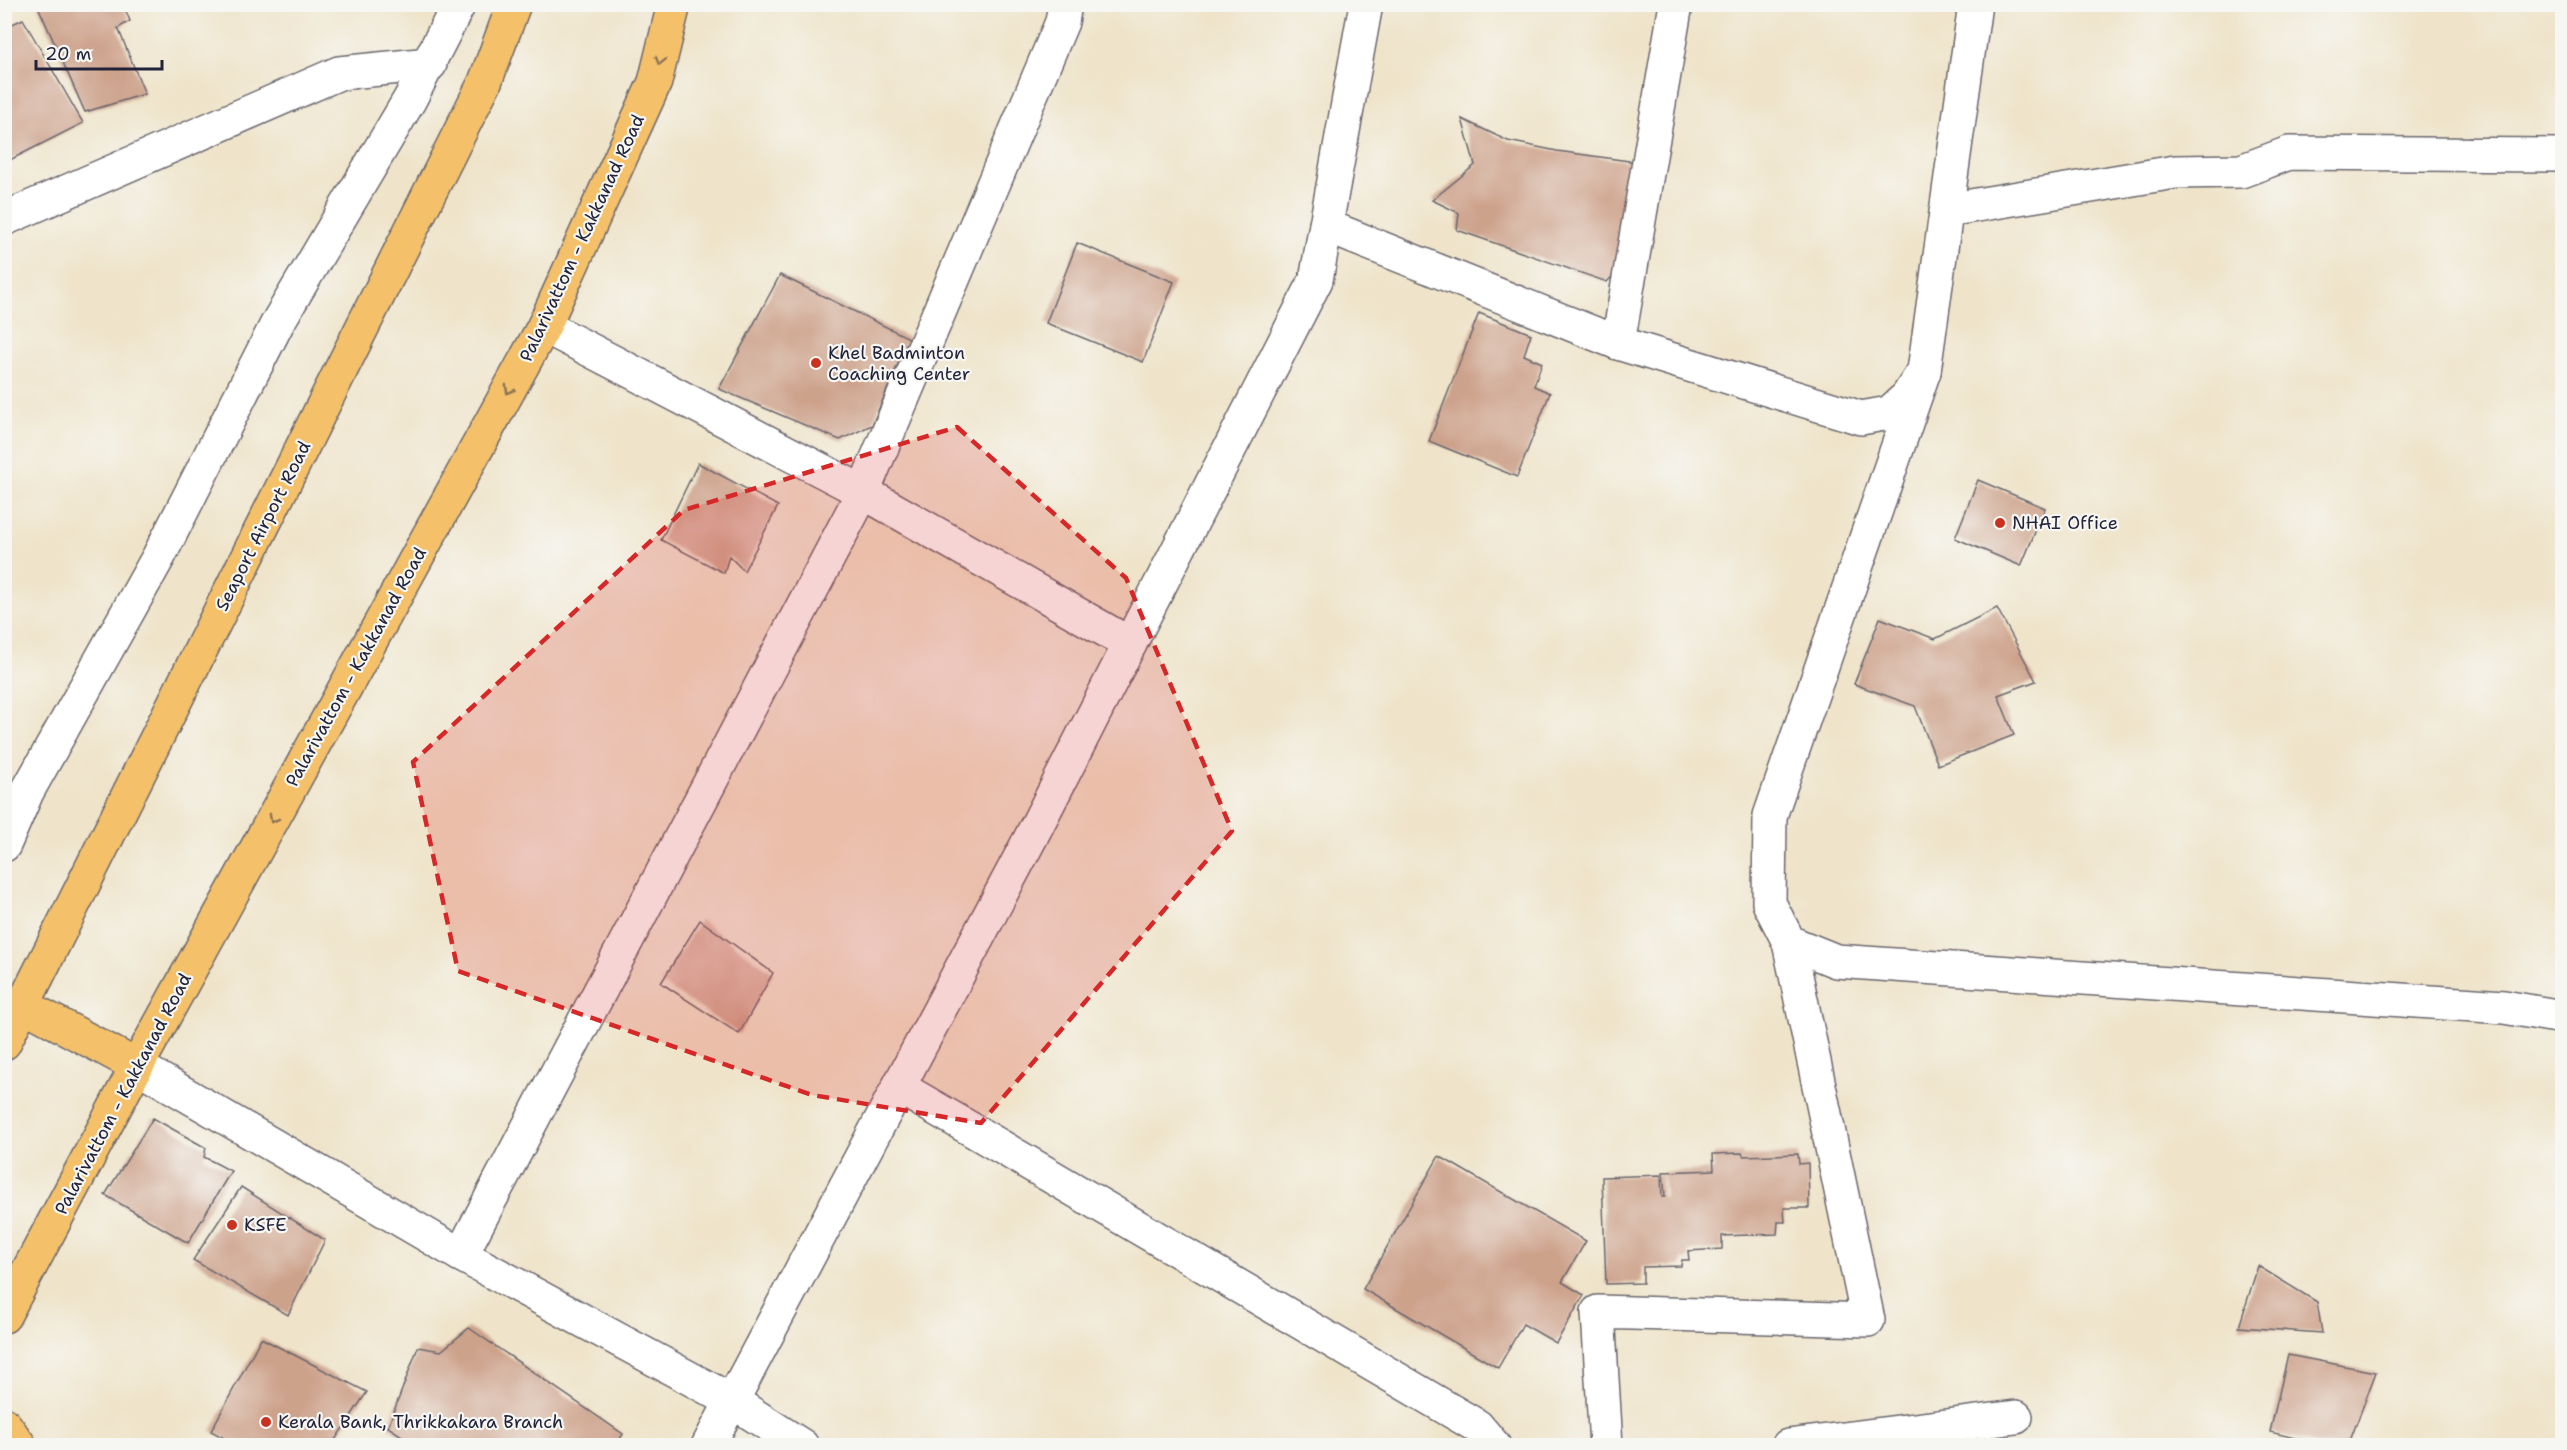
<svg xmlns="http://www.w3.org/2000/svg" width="2567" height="1450" font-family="'Shantell Sans',sans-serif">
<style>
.building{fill:#cda28b}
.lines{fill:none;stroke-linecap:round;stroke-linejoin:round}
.minor-casing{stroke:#6a666d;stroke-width:36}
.major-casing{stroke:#6a666d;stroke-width:36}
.minor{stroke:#fff;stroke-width:33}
.major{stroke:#f4c16a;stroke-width:33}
.oneway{stroke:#8b7252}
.marked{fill:#d62828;fill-opacity:0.2;stroke:#d62828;stroke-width:4.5;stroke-dasharray:12 8;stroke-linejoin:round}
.poi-dot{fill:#c8321e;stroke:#f6f6f2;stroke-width:2}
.labels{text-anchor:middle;stroke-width:4.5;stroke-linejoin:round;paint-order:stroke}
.street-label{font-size:18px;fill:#22223b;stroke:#f6f6f2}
.poi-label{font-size:18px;fill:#22223b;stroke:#f6f6f2;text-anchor:start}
</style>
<rect width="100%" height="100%" fill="#f6f6f2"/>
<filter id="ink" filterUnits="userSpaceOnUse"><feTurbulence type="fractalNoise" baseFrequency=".0167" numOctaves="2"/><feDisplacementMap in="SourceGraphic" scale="12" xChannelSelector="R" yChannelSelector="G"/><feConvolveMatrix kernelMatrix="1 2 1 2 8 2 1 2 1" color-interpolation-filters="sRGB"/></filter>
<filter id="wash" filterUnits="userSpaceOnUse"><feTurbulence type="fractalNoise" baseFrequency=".008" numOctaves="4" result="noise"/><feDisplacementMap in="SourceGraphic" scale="24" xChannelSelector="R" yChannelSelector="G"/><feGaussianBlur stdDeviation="1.35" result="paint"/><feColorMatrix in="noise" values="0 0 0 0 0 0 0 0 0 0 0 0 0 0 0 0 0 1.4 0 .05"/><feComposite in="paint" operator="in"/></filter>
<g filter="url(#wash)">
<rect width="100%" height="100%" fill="#efe4ca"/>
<g id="blocks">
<g class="building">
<polygon points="37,4 123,4 130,21 118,28 145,94 85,112"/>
<polygon points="23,19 83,123 4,163 4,28"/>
<polygon points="1462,119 1508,141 1557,151 1636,162 1652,233 1607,282 1457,230 1459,213 1432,200 1475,165"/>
<polygon points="1077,243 1174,282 1143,362 1046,323"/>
<polygon points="780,275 909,338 872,425 840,440 719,389"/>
<polygon points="1479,313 1531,334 1524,355 1542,363 1534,386 1550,393 1517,477 1429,441"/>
<polygon points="698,463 778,506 744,571 729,556 724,573 661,540"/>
<polygon points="1978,480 2045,508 2021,566 1955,538"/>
<polygon points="1997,608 2036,681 1998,695 2014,735 1938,765 1915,706 1854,684 1880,618 1935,639"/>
<polygon points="700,920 773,973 739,1034 661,983"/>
<polygon points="153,1118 206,1148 204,1157 231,1171 188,1243 105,1195"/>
<polygon points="1742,1153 1743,1156 1798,1154 1799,1164 1808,1163 1809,1208 1784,1208 1785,1222 1778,1222 1777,1234 1722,1236 1722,1249 1688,1251 1689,1260 1682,1260 1681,1266 1643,1267 1643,1283 1606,1284 1602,1177 1661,1175 1662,1197 1665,1197 1663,1172 1714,1170 1713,1154"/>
<polygon points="1439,1156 1586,1241 1562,1282 1584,1295 1556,1343 1523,1324 1498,1368 1363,1289"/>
<polygon points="241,1187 325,1240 288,1315 193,1260"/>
<polygon points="2258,1266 2317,1302 2322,1333 2239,1327"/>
<polygon points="469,1328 623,1434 616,1446 417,1446 388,1427 418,1347 441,1351"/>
<polygon points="261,1338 367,1392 331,1446 239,1446 211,1431"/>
<polygon points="2288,1355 2376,1372 2348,1446 2328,1446 2270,1432"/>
</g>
</g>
</g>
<g filter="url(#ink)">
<use href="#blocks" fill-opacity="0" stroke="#6a666d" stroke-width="1.5"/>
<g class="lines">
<g class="minor-casing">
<g id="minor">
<polyline points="1947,210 2175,172 2241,171 2289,153 2557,155"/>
<polyline points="4,219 339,73 430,64"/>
<polyline points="1326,226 1618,343 1861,418 1889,413 1907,397 1924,371 1975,4"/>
<polyline points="544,326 863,492 1130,644"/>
<polyline points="1618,343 1676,4"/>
<polyline points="1924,371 1770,816 1769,903 1789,942 1836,961 2504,1007 2562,1017"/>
<polyline points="4,845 27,792 159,556 278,322 410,99 459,4"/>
<polyline points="137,1066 461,1255 732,1401 802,1446"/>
<polyline points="899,1087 1477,1426 1494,1446"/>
<polyline points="461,1255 863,492 1062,22 1065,4"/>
<polyline points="708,1446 1030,839 1316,280 1366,4"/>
<polyline points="1606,1446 1598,1312 1868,1320 1789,942"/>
<polyline points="1788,1446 2016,1417"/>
</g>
</g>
<g class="major-casing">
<g id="major">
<polyline points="23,1005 137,1066"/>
<polyline points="4,1043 485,82 514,4"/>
<polyline points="4,1316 137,1066 544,326 655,82 674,4"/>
<polyline points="4,1424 20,1446"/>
</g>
</g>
<use href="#minor" class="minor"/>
<use href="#major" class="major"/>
</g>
<defs><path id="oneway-chevron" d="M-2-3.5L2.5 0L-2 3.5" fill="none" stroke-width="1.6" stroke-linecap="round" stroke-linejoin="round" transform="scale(1.5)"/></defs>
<g class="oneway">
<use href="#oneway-chevron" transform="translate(660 61) rotate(104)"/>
<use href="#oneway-chevron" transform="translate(509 390) rotate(119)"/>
<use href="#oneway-chevron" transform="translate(273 819) rotate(119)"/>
</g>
</g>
<path class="marked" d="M957,427L1126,578L1232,831L981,1123L812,1095L458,971L413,762L684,510Z"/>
<g class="poi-dot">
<circle cx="816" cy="363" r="6"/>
<circle cx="2000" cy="523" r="6"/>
<circle cx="232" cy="1225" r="6"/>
<circle cx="266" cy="1422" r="6"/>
</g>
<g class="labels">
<g class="street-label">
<text transform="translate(582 238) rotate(-65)" y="6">Palarivattom - Kakkanad Road</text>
<text transform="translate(263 526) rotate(-63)" y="6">Seaport Airport Road</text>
<text transform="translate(356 667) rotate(-61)" y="6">Palarivattom - Kakkanad Road</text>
<text transform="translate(123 1094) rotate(-62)" y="6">Palarivattom - Kakkanad Road</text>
</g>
<g class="poi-label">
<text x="828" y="359">Khel Badminton<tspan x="828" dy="21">Coaching Center</tspan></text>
<text x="2012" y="529">NHAI Office</text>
<text x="244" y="1231">KSFE</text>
<text x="278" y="1428">Kerala Bank, Thrikkakara Branch</text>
</g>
</g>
<rect width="2567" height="1450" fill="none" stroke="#f6f6f2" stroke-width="24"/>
<path d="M36 60v9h126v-9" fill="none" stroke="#22223b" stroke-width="3"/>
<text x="45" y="60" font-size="18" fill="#22223b" stroke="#f6f6f2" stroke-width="4.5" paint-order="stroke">20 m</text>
</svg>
